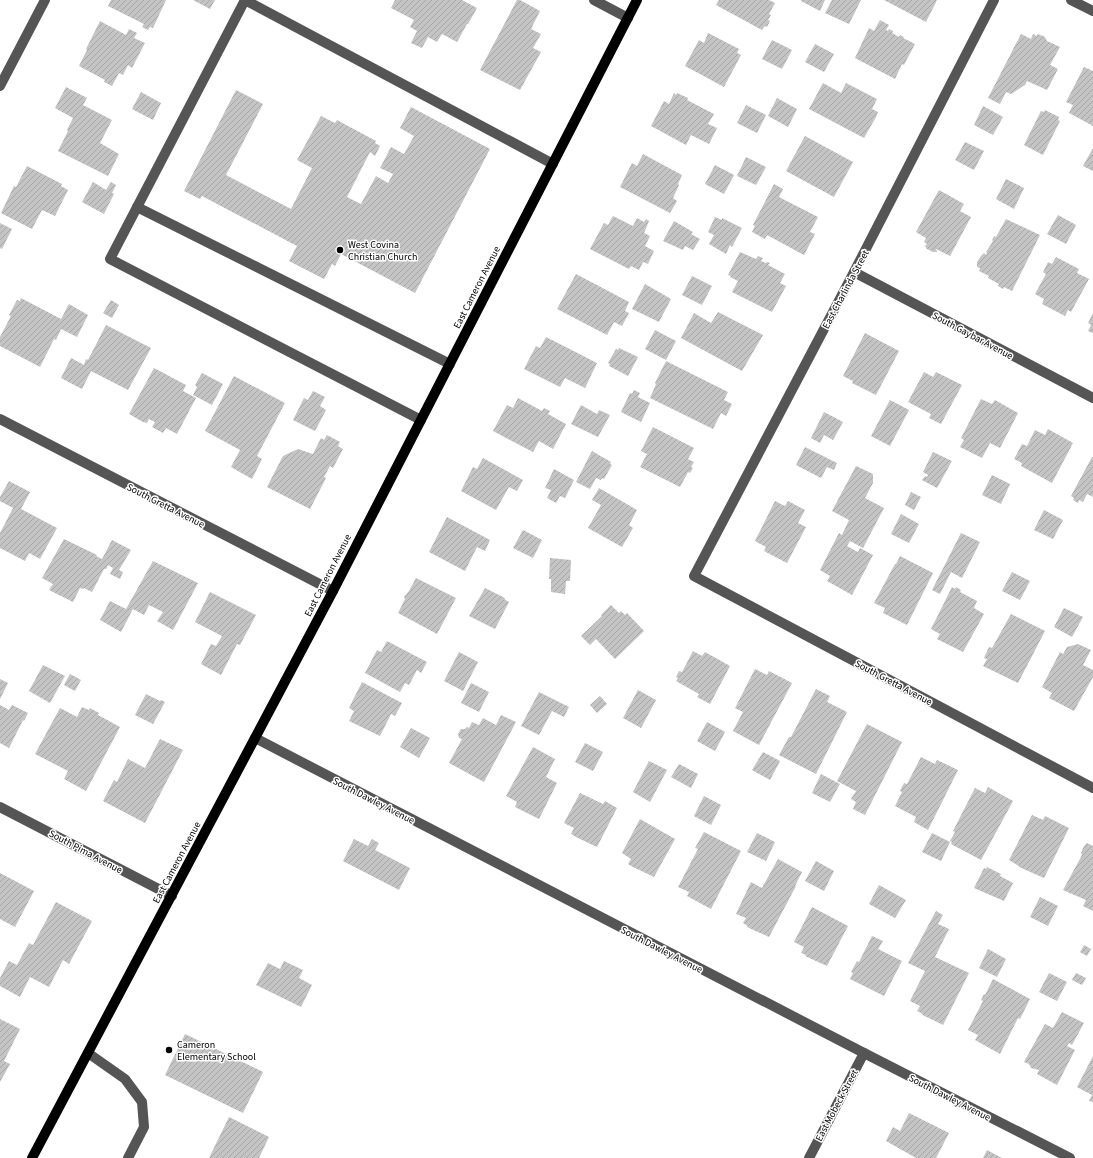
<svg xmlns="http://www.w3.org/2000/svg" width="1093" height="1158" font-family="'Source Sans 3',sans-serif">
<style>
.building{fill:url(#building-hatch)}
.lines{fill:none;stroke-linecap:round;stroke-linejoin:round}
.minor{stroke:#555;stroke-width:10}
.major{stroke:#000;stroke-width:10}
.poi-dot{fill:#000;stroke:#fff;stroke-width:1.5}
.labels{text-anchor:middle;stroke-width:3;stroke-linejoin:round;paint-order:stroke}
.poi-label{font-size:10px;fill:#000;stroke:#fff;text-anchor:start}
.street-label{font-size:10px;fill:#000;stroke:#fff}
</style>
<defs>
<pattern id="building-hatch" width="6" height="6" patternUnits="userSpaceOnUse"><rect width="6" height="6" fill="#c4c4c4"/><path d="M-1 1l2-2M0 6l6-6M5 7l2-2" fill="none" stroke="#a7a7a7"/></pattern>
</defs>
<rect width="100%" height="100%" fill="#fff"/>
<g class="building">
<polygon points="111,0 166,0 153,28 150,27 148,30 142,27 144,24 108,6"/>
<polygon points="193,0 215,0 210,9"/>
<polygon points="395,0 462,0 477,8 468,24 467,24 457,42 442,34 437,42 428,37 422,48 411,43 417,31 410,27 414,20 391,8"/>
<polygon points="517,0 520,0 540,11 531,29 541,34 533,48 541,52 520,90 480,70"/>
<polygon points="719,0 769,0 775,3 769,14 771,15 768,20 770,21 767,27 765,26 762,30 716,5"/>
<polygon points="801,0 825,0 820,11 801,1"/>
<polygon points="832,0 861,0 849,24 825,13"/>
<polygon points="884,0 937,0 926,22"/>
<polygon points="880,20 889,25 886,30 888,31 889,29 893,31 892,33 899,37 900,35 904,37 903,38 915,44 904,65 902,64 895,79 855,58 869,28 874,31"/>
<polygon points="100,21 126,35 129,29 137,33 134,38 145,43 132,68 128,65 123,75 119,73 112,86 104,82 105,80 79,66 87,50 86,49"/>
<polygon points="708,33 739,49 737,53 741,55 724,87 685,66 699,40 704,43"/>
<polygon points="1021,34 1031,39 1033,34 1037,36 1037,34 1043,36 1045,37 1047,41 1060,47 1050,65 1058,69 1047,90 1027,81 1025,85 1011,94 1006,92 1000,104 988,98"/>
<polygon points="772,40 792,50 782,69 762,59"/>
<polygon points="815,44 834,54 824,72 805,62"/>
<polygon points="1084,67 1093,71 1093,126 1069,113 1073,105 1066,102"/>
<polygon points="823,83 841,93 846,83 877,99 872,109 878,112 876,117 864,138 809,109"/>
<polygon points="66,87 87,98 83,105 112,120 100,143 119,154 108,176 58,151 68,131 67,130 73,118 55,108"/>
<polygon points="236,90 263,104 226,175 291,209 312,168 297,160 321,116 335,123 337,120 376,141 375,143 380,146 375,156 370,152 347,197 361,204 376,176 388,183 393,174 380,168 391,147 404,154 414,136 400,128 411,107 490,149 415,293 341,254 335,266 332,264 324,279 289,261 297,246 202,196 200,199 184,191"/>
<polygon points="141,92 161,103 153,120 132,109"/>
<polygon points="674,93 676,95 677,93 688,98 687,100 714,114 708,124 717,128 709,144 691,135 686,145 651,126 664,101 669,104"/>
<polygon points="777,98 797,109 788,127 768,116"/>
<polygon points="746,105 766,115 757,133 737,123"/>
<polygon points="983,106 1003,117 993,135 974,125"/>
<polygon points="1045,110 1059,117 1058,120 1060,121 1043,155 1024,145 1041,111 1044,112"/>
<polygon points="805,136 853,162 834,197 786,171"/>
<polygon points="965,142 984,151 974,170 955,160"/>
<polygon points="1093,148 1093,171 1083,166"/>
<polygon points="643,154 682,175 678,184 679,185 673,198 677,201 670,213 620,187 632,163 637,166"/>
<polygon points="746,157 766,167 756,185 737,176"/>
<polygon points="715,165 734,175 724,194 705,184"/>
<polygon points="27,166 62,184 61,186 68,190 55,216 42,210 32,229 1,213 14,186 16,187"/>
<polygon points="1006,179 1024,188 1014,209 996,199"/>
<polygon points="93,182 106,190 111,182 116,185 112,193 114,194 104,214 82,202"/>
<polygon points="774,184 783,189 779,197 818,217 810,232 815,234 804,255 767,235 765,239 752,232 755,226 753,225"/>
<polygon points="939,190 964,204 960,211 971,217 950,256 936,249 937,252 933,252 927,249 925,246 927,244 924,242 926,238 916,232"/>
<polygon points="1058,215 1076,225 1066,244 1047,234"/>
<polygon points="613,216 633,226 637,218 644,222 646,219 649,221 644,233 650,236 645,246 654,251 648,264 643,262 639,270 631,266 629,269 590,249 604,223 608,225"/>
<polygon points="715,217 722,220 722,218 742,228 732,247 730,245 726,254 709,244 714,235 708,232"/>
<polygon points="1006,219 1040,235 1012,291 1004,287 1003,289 998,286 999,284 988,278 989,276 979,271 980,268 977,267 977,262 981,256 984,253 986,255 987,253 986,252 993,241 992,240 994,236 996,237"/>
<polygon points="674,221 693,232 691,234 700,239 693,250 685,246 683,250 663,241"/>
<polygon points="0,223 12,229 2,249 0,248"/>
<polygon points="740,252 756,259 758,256 763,258 761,261 766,263 767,262 770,263 768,265 785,274 780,283 786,286 772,312 732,292 738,281 730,277 731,276 728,275"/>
<polygon points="1056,257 1079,269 1077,273 1089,279 1071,312 1068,310 1065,316 1042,304 1044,299 1035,294 1046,274 1043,272 1048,262 1052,264"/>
<polygon points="576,274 629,302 625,311 629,313 622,326 614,322 607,335 557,309"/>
<polygon points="692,276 712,286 702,305 682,295"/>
<polygon points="645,284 671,299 659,322 632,309"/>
<polygon points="21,298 61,319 69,304 88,315 77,337 61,329 56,340 54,339 40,367 0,346 0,337 11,316 9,315 17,300 20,301"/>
<polygon points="111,300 119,305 112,318 103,313"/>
<polygon points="718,312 763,335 742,371 681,338 694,313 711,323"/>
<polygon points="1093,313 1093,333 1088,331 1091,325 1088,323"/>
<polygon points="106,325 151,348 128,390 91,371 82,389 61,378 71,358 84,365 86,359 88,360"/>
<polygon points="655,330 676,341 666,360 645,349"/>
<polygon points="865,333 899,351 876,395 852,383 853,381 843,376"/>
<polygon points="546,337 597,363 585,388 565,378 560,387 524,369 536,346 540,348"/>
<polygon points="619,348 638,357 628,376 609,366 610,364 608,363 616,349 618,350"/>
<polygon points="666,361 728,392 724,400 732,404 726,416 721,413 713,429 650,398 656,384 655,383"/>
<polygon points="154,368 186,385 183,391 196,398 177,434 166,428 163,433 152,427 155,422 149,419 147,423 143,422 129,414"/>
<polygon points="924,372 933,377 936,372 962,385 941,424 929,418 931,414 908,402"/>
<polygon points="202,373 223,384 212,405 193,395 197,387 195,385"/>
<polygon points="234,376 285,403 257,456 262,459 252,479 231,467 240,450 205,431"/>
<polygon points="634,390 640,393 638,397 650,403 641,422 621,412 630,393 632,394"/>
<polygon points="313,391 325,397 320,406 326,410 315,431 293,420 304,398 308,400"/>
<polygon points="518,398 542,411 544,408 550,411 548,414 566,424 553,449 539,441 533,452 493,431 507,405 513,408"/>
<polygon points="981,399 992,404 995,400 1018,413 1000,448 990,443 982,458 960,447 964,440 961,438"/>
<polygon points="890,400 909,410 890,446 871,436"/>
<polygon points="581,405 597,414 599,410 610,415 598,437 571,424"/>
<polygon points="824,412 843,422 833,440 824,435 820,443 811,438"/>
<polygon points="653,427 694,448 688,459 694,462 691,467 693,468 690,473 688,472 680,487 640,467 647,454 641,451"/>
<polygon points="1048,429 1073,443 1052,483 1021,466 1022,463 1014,459 1022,444 1027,446 1035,430 1045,435"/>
<polygon points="327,435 340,442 338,446 343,449 333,468 330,466 324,477 326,478 310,509 267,487 283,456 298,449 313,454 321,438 324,440"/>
<polygon points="805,447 837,463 834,470 827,467 821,478 796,465"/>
<polygon points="592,451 611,462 610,464 612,465 604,479 602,478 601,480 596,478 590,489 576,482"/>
<polygon points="933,452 952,461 937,488 922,480 925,476 927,477 928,475 923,472"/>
<polygon points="1092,457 1093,457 1093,497 1087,494 1083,502 1079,500 1078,503 1073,500 1074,498 1071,496"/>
<polygon points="483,458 523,480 517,491 509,487 496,510 461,491 473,467 477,469"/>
<polygon points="856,466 873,474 873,483 865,498 884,508 863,548 850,541 847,546 858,552 860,548 873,555 852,595 827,581 830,576 820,570 839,533 842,535 849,520 832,511"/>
<polygon points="554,469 574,480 565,498 560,496 556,503 547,498 551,490 545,488"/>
<polygon points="992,475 1010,484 1001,504 982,495"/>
<polygon points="9,481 30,492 21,509 57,528 40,559 29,553 25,561 0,548 0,533 13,508 0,501 0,497"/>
<polygon points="599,488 637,510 629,525 633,528 622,547 588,528 601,505 592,500"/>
<polygon points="911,492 921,497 914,510 905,505"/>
<polygon points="775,501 785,506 788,501 805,510 798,523 806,527 787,563 764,551 766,547 755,541"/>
<polygon points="1044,510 1063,520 1053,539 1034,530"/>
<polygon points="901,514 919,524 909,543 891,534"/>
<polygon points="447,517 490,540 485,551 477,547 465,571 429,552"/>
<polygon points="523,530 542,540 533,558 513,548"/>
<polygon points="961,533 980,542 962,578 951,572 940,594 932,590"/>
<polygon points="64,539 97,555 96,556 102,559 112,540 131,550 119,570 123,572 120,579 110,574 113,568 108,565 106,569 104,569 92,592 84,588 83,589 80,588 73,602 49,590 53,584 42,578"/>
<polygon points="900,556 933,573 907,625 883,613 885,608 874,603 895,564 896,564"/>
<polygon points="550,558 571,560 570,581 566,581 565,594 551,592 551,579 549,579"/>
<polygon points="153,561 198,583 173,630 157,621 163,612 149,605 144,615 133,609 121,632 100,620 110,601 126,609"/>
<polygon points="1012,572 1030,581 1020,600 1002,591"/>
<polygon points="416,578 456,598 437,634 398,613 405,599 404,597 409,591"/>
<polygon points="952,587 955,589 956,587 961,590 960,592 977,601 974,608 984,614 963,652 937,639 940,634 931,629"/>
<polygon points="485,588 505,598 504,599 509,602 495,629 469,616"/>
<polygon points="210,592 256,615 240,645 237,644 221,675 201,664 211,644 216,646 222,636 195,622"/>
<polygon points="611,605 619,613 621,611 625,615 627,613 644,631 615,659 596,639 590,645 581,636 602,616 601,615"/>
<polygon points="1064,608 1083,617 1072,637 1054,627"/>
<polygon points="1011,614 1045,631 1018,683 983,666 987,659 984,658 989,647 992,648"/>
<polygon points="387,641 427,662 421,673 417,670 409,685 405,683 400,692 365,673 377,650 381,652"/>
<polygon points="1078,644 1091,650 1083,665 1093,670 1093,677 1074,711 1049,698 1052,693 1042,687 1060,652 1063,654 1067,647"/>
<polygon points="693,651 702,656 705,652 730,666 710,704 697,697 699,694 676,681 678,678 676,677 679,671 682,672"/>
<polygon points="459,652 478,662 463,691 444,681"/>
<polygon points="43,665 65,676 50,703 29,691"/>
<polygon points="755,669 767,675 769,671 792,683 759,745 733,731 743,712 735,708"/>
<polygon points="70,674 81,680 75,691 64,685"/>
<polygon points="0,679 8,683 0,699"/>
<polygon points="362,682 402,703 395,716 391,714 380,736 349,721 354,711 349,708"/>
<polygon points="471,683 489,692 479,712 461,703"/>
<polygon points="816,689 830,696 827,702 847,712 816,774 779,755 789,737 791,737"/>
<polygon points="638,690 656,700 641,728 623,718"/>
<polygon points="539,692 569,707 564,717 552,711 539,735 521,726"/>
<polygon points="146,694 160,701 161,700 165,702 153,724 135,715"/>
<polygon points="600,696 607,704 597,713 590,705"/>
<polygon points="0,705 9,710 12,705 28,713 24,721 23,720 9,748 0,743"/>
<polygon points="82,707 89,710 90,708 99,713 98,715 120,727 86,791 64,779 68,771 35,754 60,708 77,717"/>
<polygon points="501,715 516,722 484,782 449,763 462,739 459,738 458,734 461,729 465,729 467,727 469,728 472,722 479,725 483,718 496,725"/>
<polygon points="707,722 725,732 715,751 697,741"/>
<polygon points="867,724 902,742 865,815 853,809 856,802 851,799 856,791 837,781"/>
<polygon points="411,728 430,738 419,758 400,747"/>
<polygon points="160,739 183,750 145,823 103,801 114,780 117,782 128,759 145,768"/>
<polygon points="585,743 603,752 593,771 575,762"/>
<polygon points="533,747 555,759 546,777 557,783 539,819 515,807 517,802 506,796"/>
<polygon points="763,752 780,761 770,780 752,770"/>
<polygon points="921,757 935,764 937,760 958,770 928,830 914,822 916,817 895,806 902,792 900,791 904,783 907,784"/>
<polygon points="649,761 667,770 650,802 633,792"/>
<polygon points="679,764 698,774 691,788 671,777"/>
<polygon points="821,774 840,784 830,802 812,793"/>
<polygon points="988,787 1013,801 981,860 951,844 952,842 950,841 955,832 953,831 975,788 985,793"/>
<polygon points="580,793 603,804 605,801 617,808 597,847 576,837 571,834 574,828 564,823"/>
<polygon points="704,796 721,805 711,825 694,816"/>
<polygon points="1032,815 1043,820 1045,816 1069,828 1044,878 1019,867 1019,866 1009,860"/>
<polygon points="640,819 675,839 654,877 633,867 628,864 631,859 622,853"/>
<polygon points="704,832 741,851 711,909 687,896 689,892 678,887 698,849 695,848"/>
<polygon points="757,833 775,842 766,861 747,852"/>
<polygon points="932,833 950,842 941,861 922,852"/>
<polygon points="354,839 368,846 372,839 379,843 375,850 410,868 399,890 343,861"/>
<polygon points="1087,843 1093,846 1093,911 1083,906 1086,900 1063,890 1082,855 1081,853 1084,846"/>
<polygon points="778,859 802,872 795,886 796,886 769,937 747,927 748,926 743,923 746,918 736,914 751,882 762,888"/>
<polygon points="816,861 834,871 824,891 805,881"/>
<polygon points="987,867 1001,874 1000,876 1013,883 1004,901 974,888 984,868 986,869"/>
<polygon points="0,873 34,891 15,927 0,919"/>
<polygon points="879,885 906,900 895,918 869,904"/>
<polygon points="1040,897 1058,906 1048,926 1030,917"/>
<polygon points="56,902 92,921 69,964 63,960 49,987 30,977 20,997 0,986 0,978 9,961 17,965 29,943 33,945"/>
<polygon points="812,907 848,926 827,966 805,956 806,955 801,953 804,947 794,942"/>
<polygon points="936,911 943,915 938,924 949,929 935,957 969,973 943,1025 927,1017 924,1016 921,1013 917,1011 920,1006 910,1001 925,971 908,963"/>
<polygon points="872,936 883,941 878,949 902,961 884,996 850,979 853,973 851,972 857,961 859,962"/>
<polygon points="1084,945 1091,949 1087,956 1080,952"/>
<polygon points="988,949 1006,959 997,977 979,968"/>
<polygon points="284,961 303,970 299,978 312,985 301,1007 256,985 268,963 280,969"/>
<polygon points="1049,973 1067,982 1057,1001 1039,992"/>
<polygon points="1076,973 1086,978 1082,985 1072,980"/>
<polygon points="993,979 1030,999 1020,1019 1018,1018 1000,1054 975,1040 978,1035 968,1030 983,1001 981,1000 984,994 985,995"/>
<polygon points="1062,1012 1084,1023 1072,1045 1069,1043 1067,1046 1075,1050 1057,1085 1037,1074 1039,1070 1031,1068 1029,1064 1024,1062 1045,1024 1053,1028"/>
<polygon points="0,1019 20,1029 4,1061 10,1064 0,1082"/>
<polygon points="185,1034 263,1072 243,1113 165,1075"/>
<polygon points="1093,1056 1093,1102 1089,1101 1092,1095 1077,1087"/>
<polygon points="909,1113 949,1133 936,1158 916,1158 886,1141 893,1127 900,1131"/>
<polygon points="229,1117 269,1137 259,1158 209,1158"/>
<polygon points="987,1150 1002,1158 983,1158"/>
</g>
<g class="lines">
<g class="minor">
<polyline points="594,0 628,18"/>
<polyline points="994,0 854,272 694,576 1093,788"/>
<polyline points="1071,0 1093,11"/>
<polyline points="0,86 45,0"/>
<polyline points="137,207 450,364"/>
<polyline points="854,272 1093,398"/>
<polyline points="0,419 333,591"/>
<polyline points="421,420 110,259 245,0 553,164"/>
<polyline points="255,738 864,1053 1070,1158"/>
<polyline points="0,807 172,896"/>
<polyline points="88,1053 125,1079 142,1102 144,1127 128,1158"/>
<polyline points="809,1158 864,1053"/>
</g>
<polyline class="major" points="32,1158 333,591 637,0"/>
</g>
<g class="poi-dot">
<circle cx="340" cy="250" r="4"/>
<circle cx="169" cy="1050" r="4"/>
</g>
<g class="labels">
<g class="poi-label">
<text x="348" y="248">West Covina<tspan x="348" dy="12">Christian Church</tspan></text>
<text x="177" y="1048">Cameron<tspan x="177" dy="12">Elementary School</tspan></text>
</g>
<g class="street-label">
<text transform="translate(476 287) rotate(-63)" y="4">East Cameron Avenue</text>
<text transform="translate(845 289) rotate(-62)" y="4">East Charlinda Street</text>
<text transform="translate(973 335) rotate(28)" y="4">South Gaybar Avenue</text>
<text transform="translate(166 505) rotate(27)" y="4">South Gretta Avenue</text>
<text transform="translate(327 575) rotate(-63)" y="4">East Cameron Avenue</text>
<text transform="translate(894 682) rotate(28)" y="4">South Gretta Avenue</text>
<text transform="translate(374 800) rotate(27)" y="4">South Dawley Avenue</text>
<text transform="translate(86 851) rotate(28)" y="4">South Pima Avenue</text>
<text transform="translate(176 862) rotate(-62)" y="4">East Cameron Avenue</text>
<text transform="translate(662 949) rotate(27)" y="4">South Dawley Avenue</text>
<text transform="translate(950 1097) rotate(27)" y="4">South Dawley Avenue</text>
<text transform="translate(836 1105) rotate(-62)" y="4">East Mobeck Street</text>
</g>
</g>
</svg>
